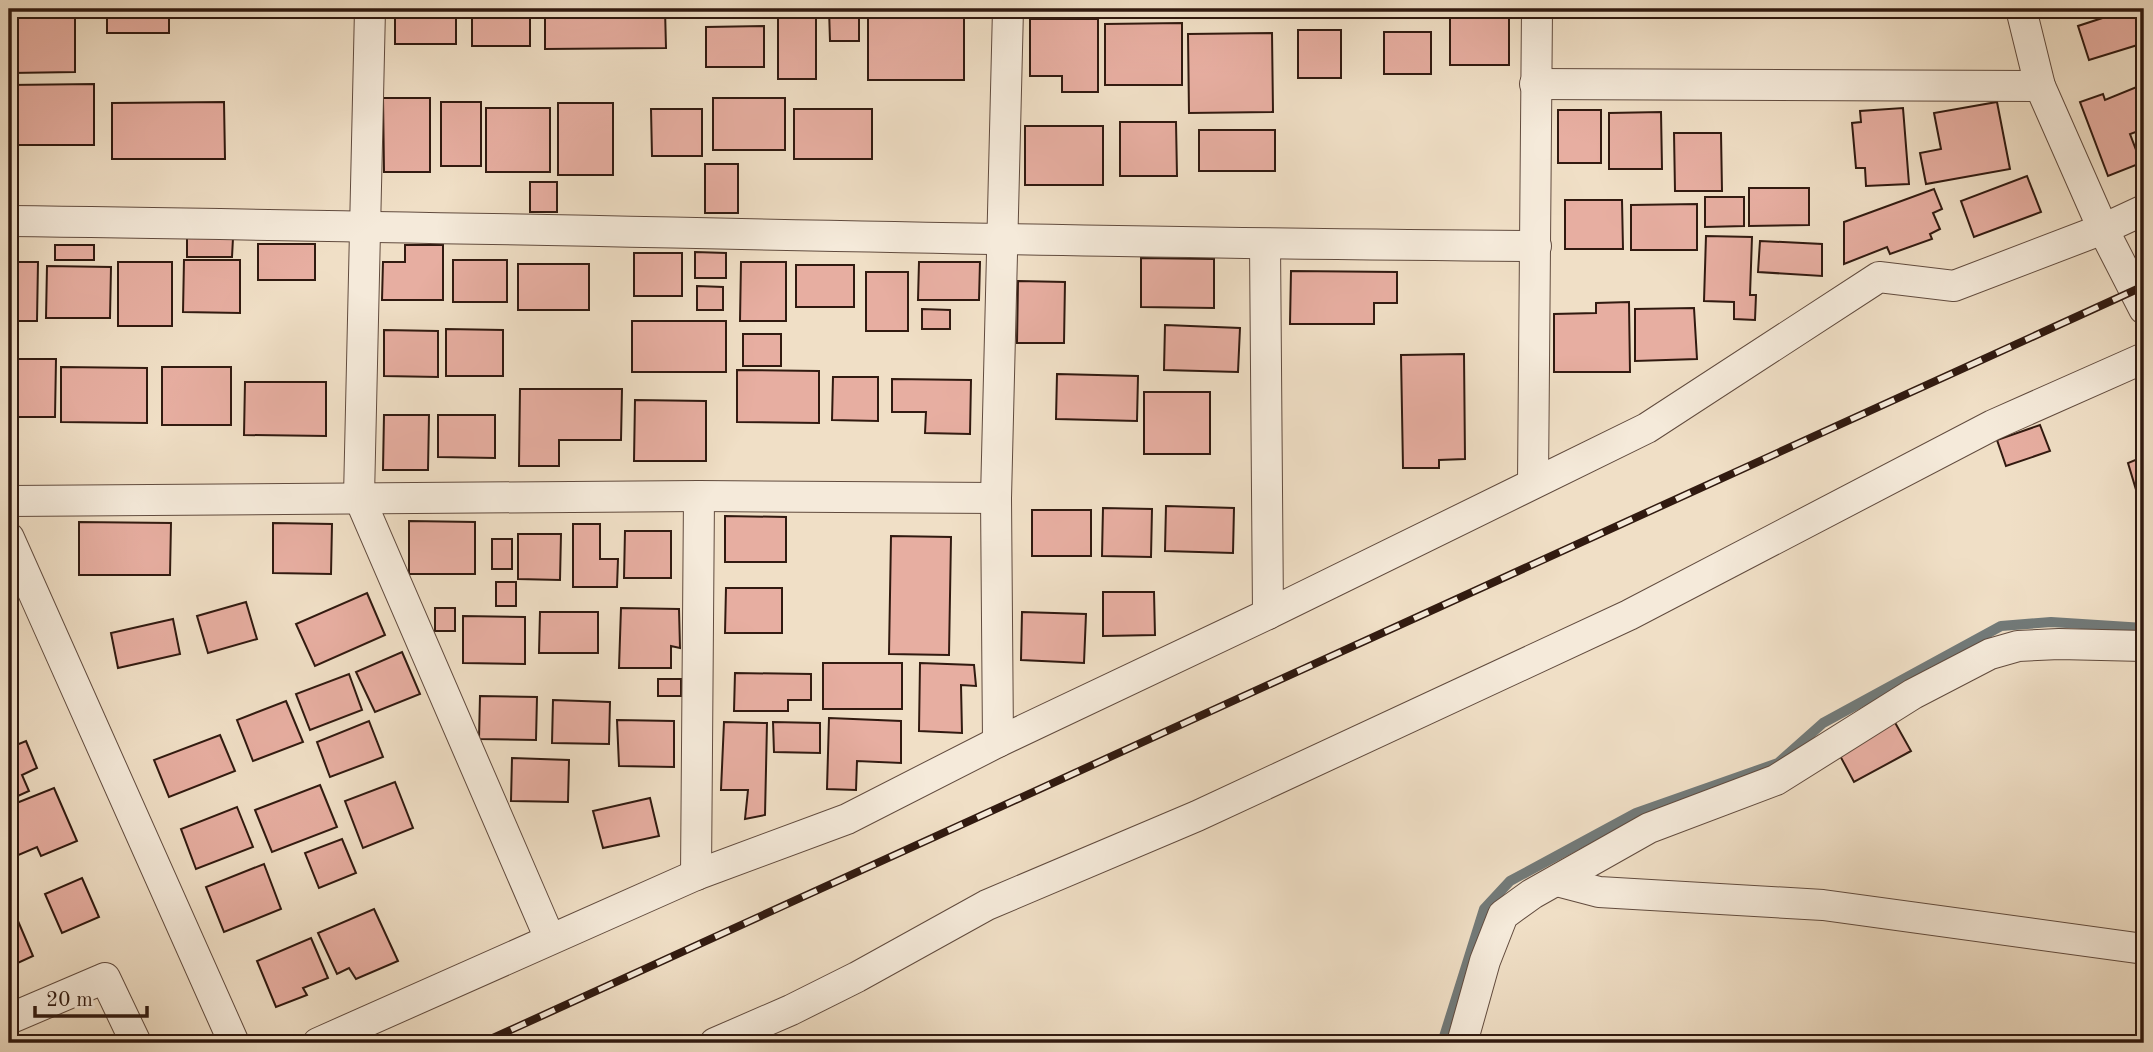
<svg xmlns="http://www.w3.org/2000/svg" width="2153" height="1052" font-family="'Old Standard TT',serif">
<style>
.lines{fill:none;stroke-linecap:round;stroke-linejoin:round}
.stream{stroke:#727a79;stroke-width:10}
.building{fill:#e7aea1;stroke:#311a10;stroke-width:2}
.street-casing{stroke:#614b3e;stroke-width:32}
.street{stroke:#f5eada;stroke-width:30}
.rail-casing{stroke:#311a10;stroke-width:8}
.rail{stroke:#f5eada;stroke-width:5;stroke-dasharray:16;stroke-linecap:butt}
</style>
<rect width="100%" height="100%" fill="#f0dfc6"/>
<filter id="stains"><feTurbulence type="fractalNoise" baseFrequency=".00286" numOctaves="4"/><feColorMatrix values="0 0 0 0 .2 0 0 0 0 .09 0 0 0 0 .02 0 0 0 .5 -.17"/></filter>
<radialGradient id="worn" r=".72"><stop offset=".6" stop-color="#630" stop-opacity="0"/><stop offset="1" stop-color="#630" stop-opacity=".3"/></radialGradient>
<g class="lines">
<polyline class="stream" points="1442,1043 1484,909 1510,881 1636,813 1778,763 1823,723 2001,626 2051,622 2144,628"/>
</g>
<g class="building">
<polygon points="11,9 75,9 75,72 11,73"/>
<rect x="107" y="9" width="62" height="24"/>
<polygon points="417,9 456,9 456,44 395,44 395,10"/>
<rect x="472" y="9" width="58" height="37"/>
<polygon points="545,9 665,9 666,48 545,49"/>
<rect x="778" y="9" width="38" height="70"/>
<polygon points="829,9 859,9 859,41 830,41"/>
<polygon points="2130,9 2134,9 2144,43 2089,60 2078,26"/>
<rect x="1450" y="12" width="59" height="53"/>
<rect x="868" y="18" width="96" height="62"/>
<polygon points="1030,19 1098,19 1098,92 1062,92 1062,76 1030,76"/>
<polygon points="1182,23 1182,85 1105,85 1105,24"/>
<polygon points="764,26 764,67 706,67 706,27"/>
<rect x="1298" y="30" width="43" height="48"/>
<rect x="1384" y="32" width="47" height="42"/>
<polygon points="1272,33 1273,112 1189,113 1188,34"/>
<polygon points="94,84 94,145 9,145 9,85"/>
<polygon points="2144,84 2144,129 2130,134 2141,163 2108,176 2080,102 2103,94 2105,100"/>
<polygon points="383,98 430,98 430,172 384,172"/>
<rect x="713" y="98" width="72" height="52"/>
<polygon points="224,102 225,159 112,159 112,103"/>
<rect x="441" y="102" width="40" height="64"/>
<polygon points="1997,102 2010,169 1926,184 1920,153 1941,149 1934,113"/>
<rect x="558" y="103" width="55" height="72"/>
<rect x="486" y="108" width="64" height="64"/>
<polygon points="1903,108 1909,184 1866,186 1865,168 1856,168 1852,123 1861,122 1860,111"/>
<polygon points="651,109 702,109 702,156 652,156"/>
<rect x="794" y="109" width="78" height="50"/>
<rect x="1558" y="110" width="43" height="53"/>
<polygon points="1661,112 1662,169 1609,169 1609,113"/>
<polygon points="1120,122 1176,122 1177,176 1120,176"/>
<rect x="1025" y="126" width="78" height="59"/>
<rect x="1199" y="130" width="76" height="41"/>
<polygon points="1674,133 1721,133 1722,191 1675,191"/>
<rect x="705" y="164" width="33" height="49"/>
<polygon points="2027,176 2041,212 1974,237 1961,201"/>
<rect x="530" y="182" width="27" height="30"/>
<polygon points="1749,188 1809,188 1809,225 1749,226"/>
<polygon points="1934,189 1942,209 1933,213 1940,229 1930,234 1932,239 1890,254 1887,247 1844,264 1844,222"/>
<polygon points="1705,197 1744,197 1744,226 1705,227"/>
<polygon points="1565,200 1622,200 1623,249 1565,249"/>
<polygon points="1697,204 1697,250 1631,250 1631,205"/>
<polygon points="1706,236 1752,237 1750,295 1756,295 1755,320 1734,319 1734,302 1704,301"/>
<polygon points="187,238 233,238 232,257 187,257"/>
<polygon points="1760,241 1822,244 1822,276 1758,272"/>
<rect x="258" y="244" width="57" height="36"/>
<rect x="55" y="245" width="39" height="15"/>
<polygon points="405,245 443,245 443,300 382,300 383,262 405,262"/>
<polygon points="695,252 726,253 726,278 695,278"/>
<rect x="634" y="253" width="48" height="43"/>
<polygon points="1141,258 1214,259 1214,308 1141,307"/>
<polygon points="184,260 240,260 240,313 183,312"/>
<rect x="453" y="260" width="54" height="42"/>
<polygon points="9,262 38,262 37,321 9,321"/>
<rect x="118" y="262" width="54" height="64"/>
<polygon points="741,262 786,262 786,321 740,321"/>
<polygon points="919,262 980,262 979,300 918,300"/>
<rect x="518" y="264" width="71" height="46"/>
<rect x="796" y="265" width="58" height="42"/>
<polygon points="47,266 111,267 110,318 46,318"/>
<polygon points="1291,271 1397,272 1397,303 1374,303 1374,324 1290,324"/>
<rect x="866" y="272" width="42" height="59"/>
<polygon points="1018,281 1065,282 1064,343 1017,343"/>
<polygon points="697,286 723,287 723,310 697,310"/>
<polygon points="1629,302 1630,372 1554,372 1554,314 1596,313 1596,303"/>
<polygon points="1694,308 1697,359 1635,361 1635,309"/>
<polygon points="922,309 950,310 950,329 922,329"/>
<rect x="632" y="321" width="94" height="51"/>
<polygon points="1165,325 1240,328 1238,372 1164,370"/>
<polygon points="446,329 503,330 503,376 446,376"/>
<polygon points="384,330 438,331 438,377 384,376"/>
<rect x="743" y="334" width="38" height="32"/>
<polygon points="1464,354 1465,459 1439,460 1439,468 1403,468 1401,355"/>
<polygon points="9,359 56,359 55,417 9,417"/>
<polygon points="61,367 147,368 147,423 61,422"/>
<rect x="162" y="367" width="69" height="58"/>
<polygon points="737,370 819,371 819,423 737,422"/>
<polygon points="1057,374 1138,376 1137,421 1056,419"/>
<polygon points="833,377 878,377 878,421 832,420"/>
<polygon points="892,379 971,380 970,434 925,433 926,412 892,412"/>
<polygon points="245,382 326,382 326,436 244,435"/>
<polygon points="520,389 622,389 621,440 559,440 559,466 519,466"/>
<rect x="1144" y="392" width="66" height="62"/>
<polygon points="635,400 706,401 706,461 634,461"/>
<polygon points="384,415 429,415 428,470 383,470"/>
<polygon points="438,415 495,415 495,458 438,457"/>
<polygon points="2040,425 2050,451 2006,466 1997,440"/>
<polygon points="2140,458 2144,472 2144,491 2137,493 2128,463"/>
<polygon points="1166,506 1234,508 1233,553 1165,551"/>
<polygon points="1103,508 1152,509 1151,557 1102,556"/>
<rect x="1032" y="510" width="59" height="46"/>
<polygon points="725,516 786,517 786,562 725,562"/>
<polygon points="409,521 475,522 475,574 409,574"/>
<polygon points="79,522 171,523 170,575 79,575"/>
<polygon points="273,523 332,524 331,574 273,573"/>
<polygon points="573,524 600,524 600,559 618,559 617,587 573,587"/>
<polygon points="625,531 671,531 671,578 624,578"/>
<polygon points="518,534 561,534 560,580 518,579"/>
<polygon points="891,536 951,537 949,655 889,654"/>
<rect x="492" y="539" width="20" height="30"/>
<rect x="496" y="582" width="20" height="24"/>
<polygon points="726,588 782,588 782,633 725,633"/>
<polygon points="1103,592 1154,592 1155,635 1103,636"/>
<polygon points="367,593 385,635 315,666 296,624"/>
<polygon points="246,602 257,639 208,653 197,616"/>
<rect x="435" y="608" width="20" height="23"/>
<polygon points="621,608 679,609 680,648 671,646 671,668 619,668"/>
<polygon points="540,612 598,612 598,653 539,653"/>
<polygon points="1022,612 1086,614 1084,663 1021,660"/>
<polygon points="463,616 525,617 525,664 463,663"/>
<polygon points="173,619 180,654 118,668 111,633"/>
<polygon points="402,652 420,694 375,712 356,672"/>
<rect x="823" y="663" width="79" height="46"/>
<polygon points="920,663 974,665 976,686 961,685 962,733 919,731"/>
<polygon points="735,673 811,674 811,700 788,700 788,711 734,711"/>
<polygon points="349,674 362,710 310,730 296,694"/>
<rect x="658" y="679" width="23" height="17"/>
<polygon points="480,696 537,697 536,740 479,739"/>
<polygon points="553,700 610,702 609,744 552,743"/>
<polygon points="286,701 303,742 253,761 237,720"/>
<polygon points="829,718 901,721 901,763 857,761 856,790 827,789"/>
<polygon points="1893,719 1911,751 1854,782 1837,750"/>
<polygon points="617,720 674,721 674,767 619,766"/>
<polygon points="369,721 383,757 330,777 317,742"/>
<polygon points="724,722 767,723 765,815 745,819 748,790 721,790"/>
<polygon points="773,722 820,723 820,753 774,752"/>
<polygon points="220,735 235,771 169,797 154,760"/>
<polygon points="26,741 37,768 22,775 29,791 9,800 9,748"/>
<polygon points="512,758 569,760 568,802 511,801"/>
<polygon points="395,782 413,828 363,848 345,801"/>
<polygon points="320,785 337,827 272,852 255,810"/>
<polygon points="54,788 77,841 41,856 37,847 9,859 9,806"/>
<polygon points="650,798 659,836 603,848 593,811"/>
<polygon points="237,807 253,847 196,869 181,829"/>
<polygon points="342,839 356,873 319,888 305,853"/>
<polygon points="264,864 281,909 224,932 206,887"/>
<polygon points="82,878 99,917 62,933 45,894"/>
<polygon points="9,900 33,956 9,967"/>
<polygon points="374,909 398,961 356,979 349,968 337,974 318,933"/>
<polygon points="311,938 328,978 303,988 307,995 276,1007 257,961"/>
</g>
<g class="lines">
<g class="street-casing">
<g id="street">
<polyline points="370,9 359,497 550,939"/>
<polyline points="2021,9 2040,86 2103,229 2144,309"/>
<polyline points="1535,84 2040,86"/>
<path d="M9,221C518,227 1027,243 1536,246"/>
<polyline points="1265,244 1268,614"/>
<polyline points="1533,483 1537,9"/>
<polyline points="9,501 699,496 996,498"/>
<polyline points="9,538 234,1043"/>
<polyline points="998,742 996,498 1008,9"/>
<polyline points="696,875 699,496"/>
<polyline points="1557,881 1599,892 1823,905 2144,949"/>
<polyline points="9,1019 105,978 136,1043"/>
<polyline points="318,1043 696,875 847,819 998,742 1268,614 1647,428 1879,277 1954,286 2103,229 2144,210"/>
<polyline points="715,1043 791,1010 857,977 987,905 1197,816 1629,615 1993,425 2144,358"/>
<polyline points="1462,1043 1485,961 1503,915 1532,894 1649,828 1776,780 1913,694 1990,654 2018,646 2059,644 2144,646"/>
</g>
</g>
<use href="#street" class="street"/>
<g class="rail-casing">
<polyline id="rail" points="482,1043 2144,286"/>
</g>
<use href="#rail" class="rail"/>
</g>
<rect width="2153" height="1052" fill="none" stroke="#f0dfc6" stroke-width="35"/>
<rect x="10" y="10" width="2132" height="1031" fill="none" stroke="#311a10" stroke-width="3.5"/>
<rect x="18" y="18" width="2118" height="1017" fill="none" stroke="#311a10" stroke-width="2"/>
<path d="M35 1006v10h112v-10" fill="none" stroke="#311a10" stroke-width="3.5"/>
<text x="46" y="1006" font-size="21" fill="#311a10" stroke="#f5eada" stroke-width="5" paint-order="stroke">20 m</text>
<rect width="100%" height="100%" filter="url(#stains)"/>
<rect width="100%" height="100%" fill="url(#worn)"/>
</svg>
